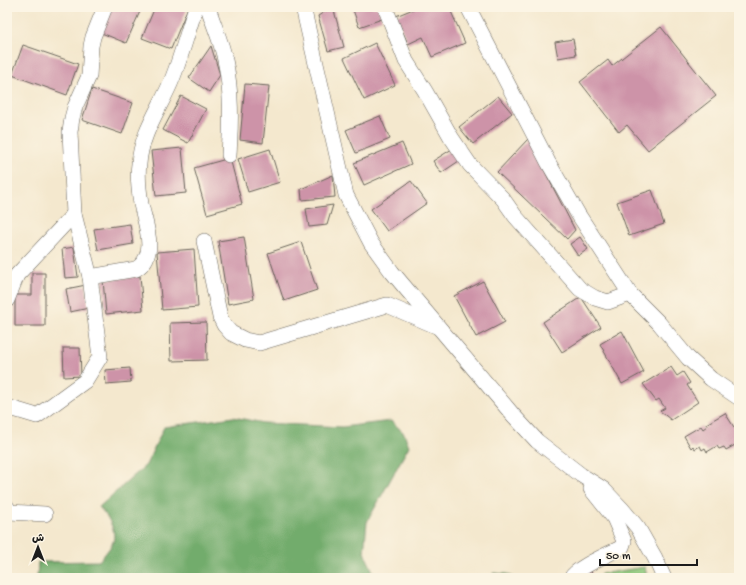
<svg xmlns="http://www.w3.org/2000/svg" width="746" height="585" font-family="'Gochi Hand','Playpen Sans Arabic',sans-serif">
<style>
.green{fill:#8ec87c;stroke:#55724c}
.forest{fill:#72ac6c;stroke:#476444}
.building{fill:#cd93a8}
.lines{fill:none;stroke-linecap:round;stroke-linejoin:round}
.minor-casing{stroke:#68635a;stroke-width:16}
.minor{stroke:#fff;stroke-width:15}
</style>
<rect width="100%" height="100%" fill="#fcf5e5"/>
<filter id="ink" filterUnits="userSpaceOnUse"><feTurbulence type="fractalNoise" baseFrequency=".025" numOctaves="2"/><feDisplacementMap in="SourceGraphic" scale="8" xChannelSelector="R" yChannelSelector="G"/><feConvolveMatrix kernelMatrix="1 2 1 2 8 2 1 2 1" color-interpolation-filters="sRGB"/></filter>
<filter id="wash" filterUnits="userSpaceOnUse"><feTurbulence type="fractalNoise" baseFrequency=".012" numOctaves="4" result="noise"/><feDisplacementMap in="SourceGraphic" scale="16" xChannelSelector="R" yChannelSelector="G"/><feGaussianBlur stdDeviation="0.9" result="paint"/><feColorMatrix in="noise" values="0 0 0 0 0 0 0 0 0 0 0 0 0 0 0 0 0 1.4 0 .05"/><feComposite in="paint" operator="in"/></filter>
<g filter="url(#wash)">
<rect width="100%" height="100%" fill="#f4e8ce"/>
<polygon class="green" points="645,567 647,578 601,578 601,574"/>
<g class="forest">
<path d="M233,417L264,423L342,427L391,421L404,433L409,446L367,522L364,552L376,578H37L38,562L99,561C103,556 110,549 113,542C117,530 107,515 99,507L146,465L164,427Z"/>
<polygon points="493,573 508,574 514,578 495,578"/>
</g>
<g id="blocks">
<g class="building">
<polygon points="110,7 142,7 126,43 99,32"/>
<polygon points="155,7 188,7 171,49 142,38"/>
<polygon points="332,7 333,7 344,47 328,51 318,16"/>
<polygon points="352,7 378,7 382,19 359,27"/>
<polygon points="418,7 449,7 465,43 432,57 423,37 408,44 396,16"/>
<polygon points="661,27 716,96 648,150 627,125 619,132 580,82 608,60 612,66"/>
<polygon points="573,39 576,55 558,58 555,42"/>
<polygon points="375,43 395,85 364,100 344,58"/>
<polygon points="23,45 78,64 67,95 12,75"/>
<polygon points="211,46 220,75 209,92 189,78"/>
<polygon points="245,84 269,86 263,143 240,140"/>
<polygon points="92,89 133,103 122,134 82,120"/>
<polygon points="181,96 206,109 188,143 163,130"/>
<polygon points="498,96 512,113 473,144 459,127"/>
<polygon points="380,116 390,139 356,153 346,130"/>
<polygon points="528,139 575,230 567,239 497,172"/>
<polygon points="402,143 411,164 364,185 354,163"/>
<polygon points="182,148 186,193 156,196 151,151"/>
<polygon points="270,149 280,182 248,192 238,159"/>
<polygon points="452,149 459,161 441,173 433,161"/>
<polygon points="230,158 242,204 207,214 194,168"/>
<polygon points="333,175 335,197 302,200 301,189"/>
<polygon points="411,181 427,203 387,231 371,209"/>
<polygon points="652,190 664,224 629,236 617,202"/>
<polygon points="333,205 327,225 309,227 306,209"/>
<polygon points="130,224 133,244 98,250 94,229"/>
<polygon points="244,237 254,299 228,304 218,241"/>
<polygon points="580,237 588,249 578,256 570,244"/>
<polygon points="301,242 317,290 284,301 268,253"/>
<polygon points="74,247 78,277 65,278 62,249"/>
<polygon points="194,249 198,307 162,310 157,252"/>
<polygon points="32,273 45,273 45,326 15,326 15,295 32,295"/>
<polygon points="140,276 143,310 106,314 103,280"/>
<polygon points="483,281 505,322 476,337 454,296"/>
<polygon points="86,285 89,308 70,312 66,289"/>
<polygon points="581,297 601,327 562,352 543,322"/>
<polygon points="206,322 207,360 171,361 170,323"/>
<polygon points="622,331 644,372 622,384 600,344"/>
<polygon points="63,348 80,348 81,376 64,377"/>
<polygon points="671,367 677,376 683,372 690,383 687,385 698,402 671,420 660,411 665,408 659,399 656,401 643,384"/>
<polygon points="130,368 131,382 106,384 105,370"/>
<polygon points="725,413 739,435 739,446 737,448 735,445 726,450 724,447 719,449 717,446 707,452 705,448 702,450 700,446 695,449 693,446 691,448 684,436 701,426 703,429 707,426 706,424"/>
<polygon points="591,571 593,578 587,578 585,573"/>
</g>
</g>
</g>
<g filter="url(#ink)">
<use href="#blocks" fill-opacity="0" stroke="#68635a" stroke-width="1"/>
<g class="lines">
<g class="minor-casing">
<g id="minor">
<path d="M208,7C213,24 222,43 225,60C232,92 231,123 229,155"/>
<polyline points="303,7 346,195 371,243 392,272 513,415 537,441 581,475 603,489 623,510 638,528 655,558 664,578"/>
<polyline points="385,7 406,61 425,91 451,137 470,165 503,199 515,216 580,289 595,298 608,302 630,294"/>
<polyline points="468,7 548,162 578,214 630,294 659,323 688,358 711,379 739,398"/>
<polyline points="204,241 220,317 224,325 231,333 245,340 259,343 387,305 436,326"/>
<path d="M90,277L136,269C159,255 145,224 141,204C139,191 137,177 139,164C141,132 162,106 173,77C182,54 188,30 196,7"/>
<polyline points="7,300 17,275 74,214"/>
<polyline points="7,407 37,416 85,381 100,357 90,277 74,214 70,132 72,118 75,107 89,76 91,46 93,37 105,7"/>
<polyline points="7,507 9,512 45,514"/>
<path d="M571,578C577,567 609,554 622,547L624,541L614,518L591,489"/>
</g>
</g>
<use href="#minor" class="minor"/>
</g>
</g>
<rect width="746" height="585" fill="none" stroke="#fcf5e5" stroke-width="24"/>
<g transform="translate(38 547)" stroke="#fcf5e5" stroke-width="3" paint-order="stroke">
<path d="M0-3L7 15L0 10L-7 15Z" fill="#1c1c1c"/>
<text y="-6" font-size="11" font-weight="bold" text-anchor="middle" fill="#1c1c1c">ش</text>
</g>
<path d="M600 559v6h97v-6" fill="none" stroke="#1c1c1c" stroke-width="2"/>
<text x="606" y="559" font-size="12" fill="#1c1c1c" stroke="#fcf5e5" stroke-width="3" paint-order="stroke">50 m</text>
</svg>
